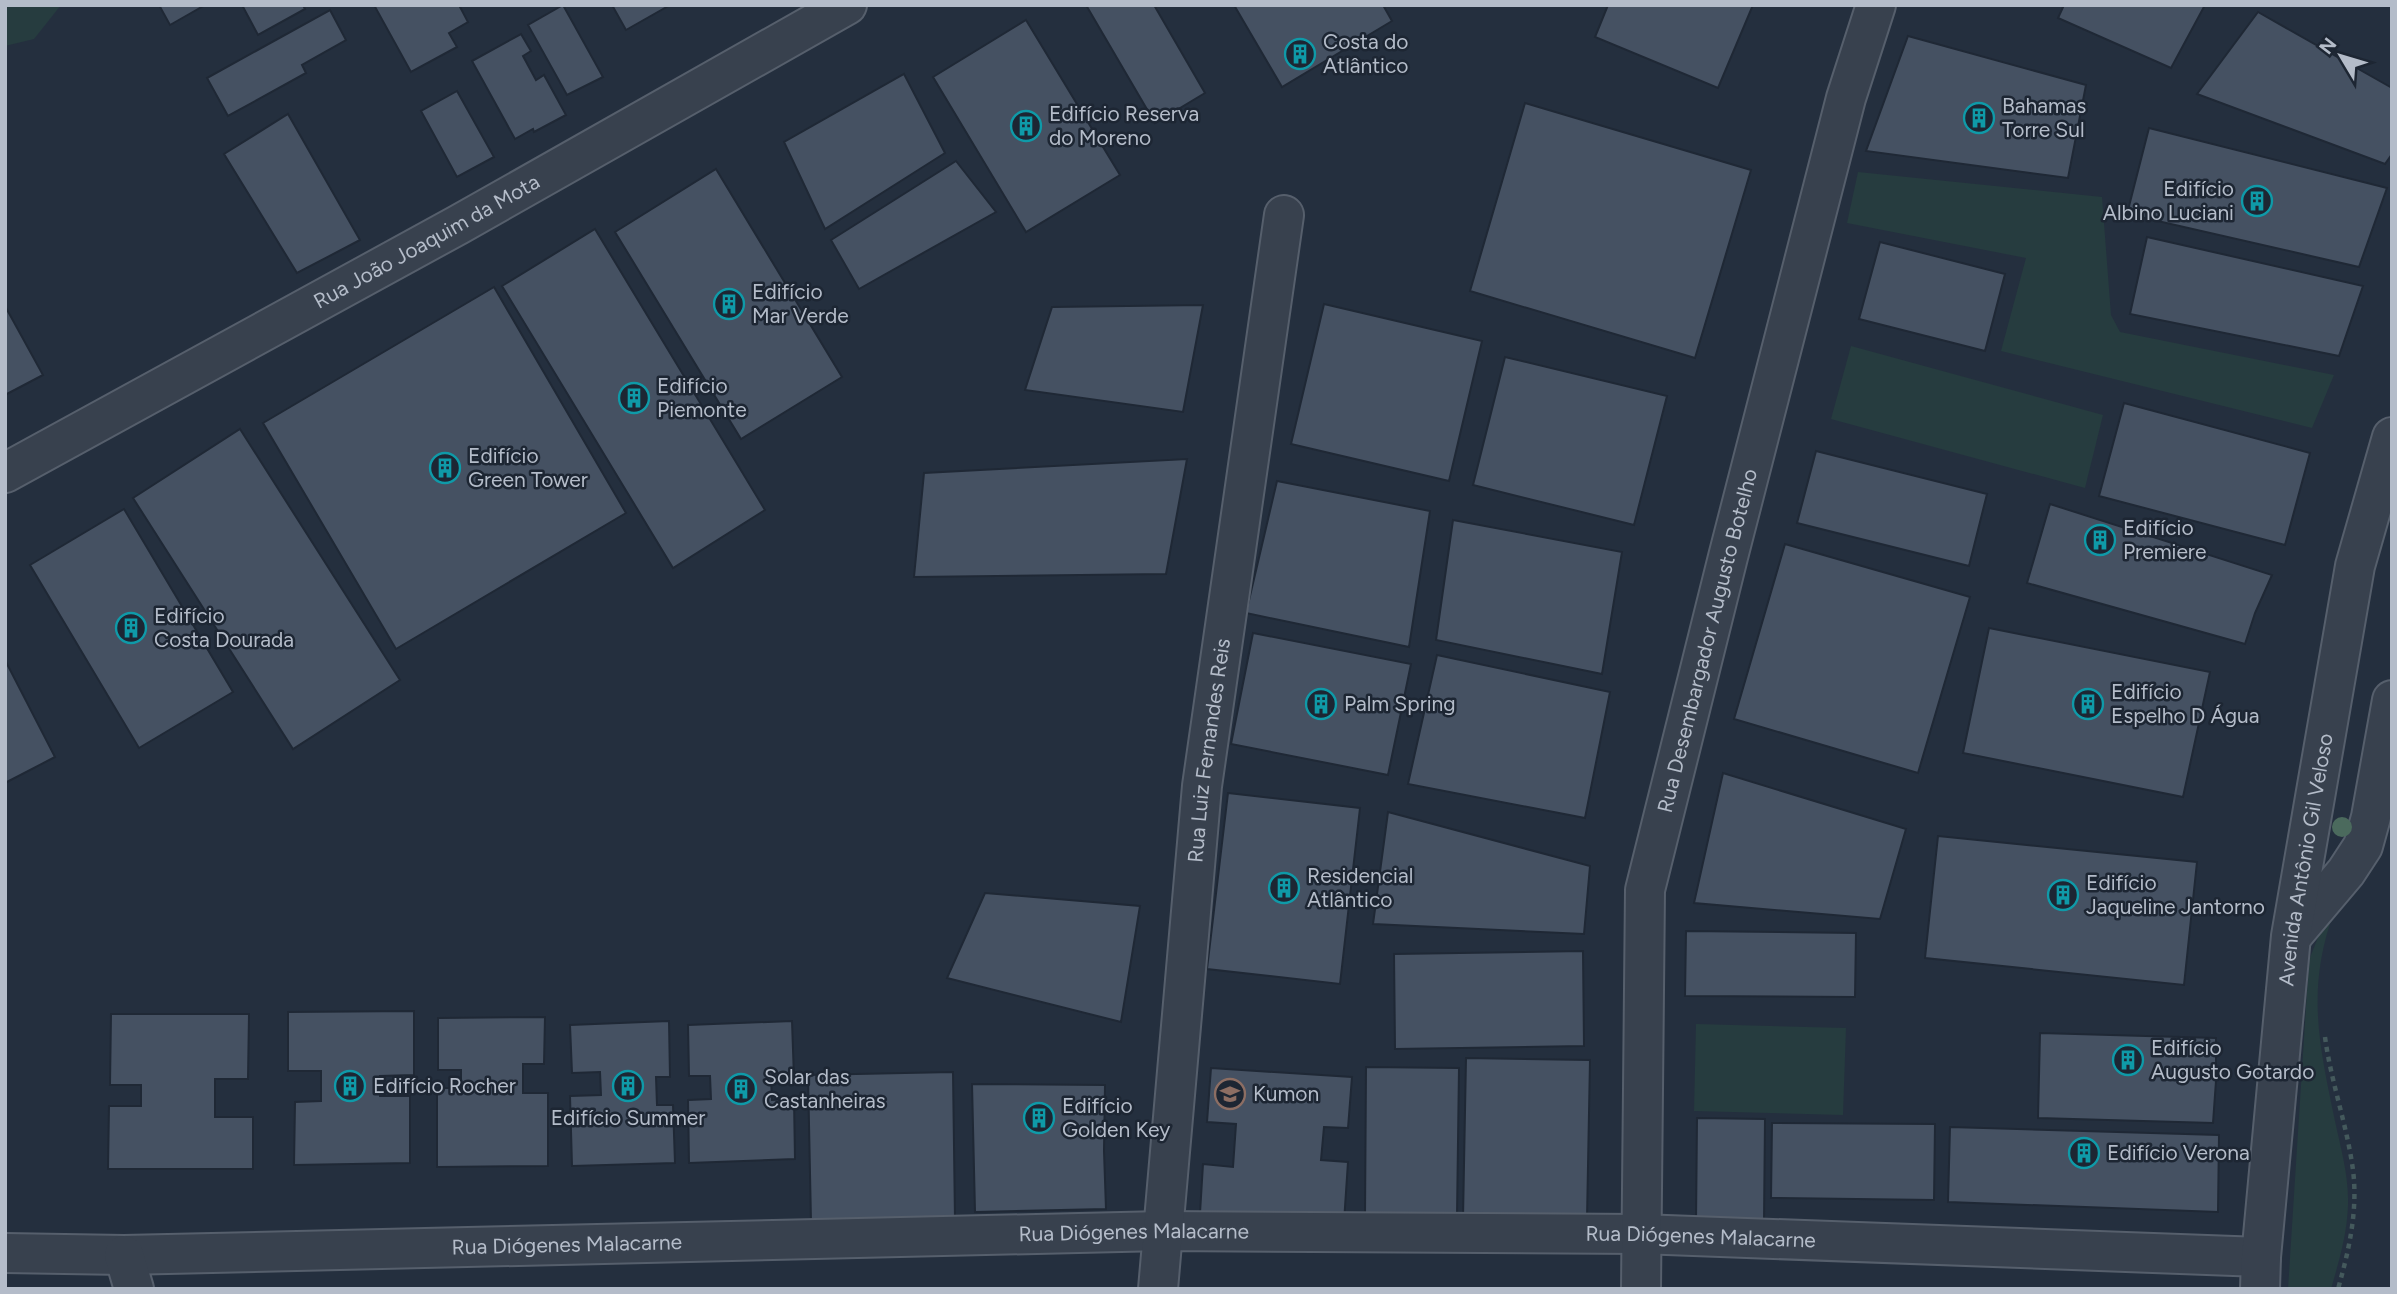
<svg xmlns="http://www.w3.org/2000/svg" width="2397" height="1294" font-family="Figtree,sans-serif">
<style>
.green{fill:#263c3f}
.building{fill:#455162;stroke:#1f2835;stroke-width:2}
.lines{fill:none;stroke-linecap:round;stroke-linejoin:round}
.minor-casing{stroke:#565f6c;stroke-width:42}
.path{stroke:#44595c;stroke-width:4.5;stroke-dasharray:5 5;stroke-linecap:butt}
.minor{stroke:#38414e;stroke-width:38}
.tree{fill:#4b6a5d}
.labels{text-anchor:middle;stroke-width:5;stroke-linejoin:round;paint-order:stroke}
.poi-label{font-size:21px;fill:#b4bcc9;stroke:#1d2633;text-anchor:start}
.street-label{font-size:21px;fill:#b4bcc9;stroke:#1d2633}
</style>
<rect width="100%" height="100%" fill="#242f3e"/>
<g class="green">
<polygon points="5,5 61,5 34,39 5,46"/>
<polygon points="1858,172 2102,197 2111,315 2120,332 2334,375 2312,428 2001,351 2026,258 1847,223"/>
<polygon points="1851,346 2103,415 2085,488 1831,419"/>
<path d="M2334,912C2306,989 2319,1044 2335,1121C2341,1149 2349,1177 2348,1205C2347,1235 2339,1261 2331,1289H2288L2309,960L2323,925Z"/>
<polygon points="1696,1024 1846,1028 1843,1115 1694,1111"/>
</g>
<g class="building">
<polygon points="159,5 205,5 170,25"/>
<polygon points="242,5 303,5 305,9 258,35"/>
<polygon points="374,5 459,5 468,22 449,33 457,47 411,72"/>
<polygon points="563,5 603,77 567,95 528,25"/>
<polygon points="612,5 670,5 626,30"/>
<polygon points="1086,5 1154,5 1205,93 1155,123"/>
<polygon points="1234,5 1383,5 1392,21 1282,87"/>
<polygon points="1608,5 1753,5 1718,88 1595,37"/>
<polygon points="2064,5 2205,5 2171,68 2058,18"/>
<polygon points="330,10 346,40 302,65 306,73 228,116 207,78"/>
<polygon points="2258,12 2392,88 2392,154 2385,164 2197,94"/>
<polygon points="1026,20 1120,175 1026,232 933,77"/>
<polygon points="521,34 531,51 523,56 536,80 544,75 566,115 534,132 533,129 515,139 472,61"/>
<polygon points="1908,36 2086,85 2068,178 1866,151"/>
<polygon points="904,74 945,153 825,229 784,142"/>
<polygon points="457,91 494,157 457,177 421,111"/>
<polygon points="1525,103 1751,170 1695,358 1470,291"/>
<polygon points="288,114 360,240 297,273 224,154"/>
<polygon points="2149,128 2387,188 2359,267 2127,214"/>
<polygon points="956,161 996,212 859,289 831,240"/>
<polygon points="716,169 842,377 741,439 615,232"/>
<polygon points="595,229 765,510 673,568 502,286"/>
<polygon points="2147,237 2363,286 2339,356 2130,314"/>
<polygon points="1880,242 2005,274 1985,351 1859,319"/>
<polygon points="494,287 626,513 396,649 263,423"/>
<polygon points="1324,304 1482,341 1449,481 1291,444"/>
<polygon points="1203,305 1183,412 1025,390 1052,307"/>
<polygon points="5,306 43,375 5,395"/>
<polygon points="1505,357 1667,396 1634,525 1473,485"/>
<polygon points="2124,403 2310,453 2285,545 2099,496"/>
<polygon points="240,429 400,680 293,749 133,498"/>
<polygon points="1816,451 1987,494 1969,566 1797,523"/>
<polygon points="1187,459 1166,574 914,577 924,473"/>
<polygon points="1277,481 1430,511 1409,647 1246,613"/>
<polygon points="2050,504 2272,575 2255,613 2245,644 2027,583"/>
<polygon points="124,509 233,692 139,748 30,565"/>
<polygon points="1453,520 1622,552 1602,674 1436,640"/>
<polygon points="1785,544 1970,597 1918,773 1734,719"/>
<polygon points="1989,628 2210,672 2183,797 1963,753"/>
<polygon points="1253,633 1411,664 1388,775 1231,744"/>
<polygon points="1437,655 1610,692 1585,818 1408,784"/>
<polygon points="5,660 55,757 5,783"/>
<polygon points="1723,773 1906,829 1880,919 1694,903"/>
<polygon points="1228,793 1360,808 1340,984 1207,969"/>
<polygon points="1388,812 1590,866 1584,934 1373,924"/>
<polygon points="1938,836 2197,862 2184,985 1925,958"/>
<polygon points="985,893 1140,906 1121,1022 947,978"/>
<polygon points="1686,931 1856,933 1855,997 1685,996"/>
<polygon points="1583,951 1584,1046 1395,1049 1394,954"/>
<polygon points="414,1011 414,1075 380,1076 380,1096 410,1096 410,1163 294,1165 295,1102 321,1101 321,1071 288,1071 288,1012"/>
<polygon points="111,1014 249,1014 248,1079 215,1079 215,1117 253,1117 253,1169 108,1169 109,1106 141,1106 141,1085 110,1085"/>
<polygon points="545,1017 544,1064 523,1064 523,1093 548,1093 548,1166 437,1167 437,1088 461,1088 461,1070 438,1070 438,1018"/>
<polygon points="669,1021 670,1077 656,1077 657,1105 673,1105 675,1163 572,1166 570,1096 601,1095 600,1072 572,1073 570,1025"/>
<polygon points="792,1021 794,1078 771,1078 772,1100 794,1099 795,1159 689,1163 688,1100 711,1099 710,1076 689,1076 688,1025"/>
<polygon points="2040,1033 2216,1038 2216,1081 2213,1123 2038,1118"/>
<polygon points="1466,1058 1590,1060 1587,1219 1463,1218"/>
<polygon points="1366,1067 1459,1068 1457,1216 1365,1216"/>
<polygon points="1211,1068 1352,1077 1348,1128 1324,1127 1321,1160 1348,1162 1344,1222 1200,1213 1203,1164 1233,1167 1236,1124 1207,1122"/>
<polygon points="953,1072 955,1220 811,1222 808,1075"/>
<polygon points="972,1084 1105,1085 1104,1151 1106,1209 975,1212"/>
<polygon points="1697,1118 1765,1119 1764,1222 1696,1222"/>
<polygon points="1772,1123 1935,1124 1934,1200 1771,1198"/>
<polygon points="1950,1127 2219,1135 2218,1212 1948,1202"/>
</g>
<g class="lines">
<g class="minor-casing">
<g id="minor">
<path id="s1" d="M5,473L458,225L847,5"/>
<polyline points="2292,936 2346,872 2363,846 2371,817 2392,700"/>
<path id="s2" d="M5,1253L124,1255L1163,1231L1640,1234L2261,1257"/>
<polyline points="124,1255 134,1289"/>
<path id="s3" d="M1158,1289L1202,786L1284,215"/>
<path id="s4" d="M1641,1289L1645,890L1728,557L1846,98L1876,5"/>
<path id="s5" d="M2260,1289L2261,1257L2291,936L2355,566L2392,437"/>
</g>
</g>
<path class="path" d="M2325,1037C2331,1082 2347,1125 2353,1170C2358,1211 2349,1250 2338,1289"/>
<use href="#minor" class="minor"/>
</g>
<circle class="tree" cx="2342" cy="827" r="10"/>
<defs>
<g id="building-ring" transform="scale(1.575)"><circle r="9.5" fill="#1d2633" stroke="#0f9aa8" stroke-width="1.5"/><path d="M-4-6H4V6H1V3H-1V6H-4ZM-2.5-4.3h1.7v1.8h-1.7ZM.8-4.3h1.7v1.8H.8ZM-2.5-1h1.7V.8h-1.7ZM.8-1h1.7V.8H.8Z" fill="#0f9aa8"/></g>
<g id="school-ring" transform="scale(1.575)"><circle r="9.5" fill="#1d2633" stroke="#8d6e63" stroke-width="1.5"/><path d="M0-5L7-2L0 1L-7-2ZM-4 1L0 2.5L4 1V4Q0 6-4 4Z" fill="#8d6e63"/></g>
</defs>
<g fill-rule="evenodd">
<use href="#building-ring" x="1300" y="54"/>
<use href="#building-ring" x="1979" y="118"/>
<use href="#building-ring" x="1026" y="126"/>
<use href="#building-ring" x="2257" y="201"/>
<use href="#building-ring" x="729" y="304"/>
<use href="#building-ring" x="634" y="398"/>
<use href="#building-ring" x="445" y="468"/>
<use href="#building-ring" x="2100" y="540"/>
<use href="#building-ring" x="131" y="628"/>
<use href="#building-ring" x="1321" y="704"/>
<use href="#building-ring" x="2088" y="704"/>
<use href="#building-ring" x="1284" y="888"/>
<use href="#building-ring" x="2063" y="895"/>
<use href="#building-ring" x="2128" y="1060"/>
<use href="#building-ring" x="350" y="1086"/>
<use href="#building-ring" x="628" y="1086"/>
<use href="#building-ring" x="741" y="1089"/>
<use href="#school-ring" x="1230" y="1094"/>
<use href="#building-ring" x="1039" y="1118"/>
<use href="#building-ring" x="2084" y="1153"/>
</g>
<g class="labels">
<g class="poi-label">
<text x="1323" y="49">Costa do<tspan x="1323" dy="24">Atlântico</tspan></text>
<text x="2002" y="113">Bahamas<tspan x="2002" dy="24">Torre Sul</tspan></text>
<text x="1049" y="121">Edifício Reserva<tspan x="1049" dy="24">do Moreno</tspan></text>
<text x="2234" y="196" text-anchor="end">Edifício<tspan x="2234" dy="24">Albino Luciani</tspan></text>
<text x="752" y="299">Edifício<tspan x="752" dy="24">Mar Verde</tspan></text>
<text x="657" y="393">Edifício<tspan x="657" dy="24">Piemonte</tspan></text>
<text x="468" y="463">Edifício<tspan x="468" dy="24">Green Tower</tspan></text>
<text x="2123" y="535">Edifício<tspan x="2123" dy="24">Premiere</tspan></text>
<text x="154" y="623">Edifício<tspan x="154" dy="24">Costa Dourada</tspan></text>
<text x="2111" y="699">Edifício<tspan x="2111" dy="24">Espelho D Água</tspan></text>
<text x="1344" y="711">Palm Spring</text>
<text x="1307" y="883">Residencial<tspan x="1307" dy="24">Atlântico</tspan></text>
<text x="2086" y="890">Edifício<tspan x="2086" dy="24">Jaqueline Jantorno</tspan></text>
<text x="2151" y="1055">Edifício<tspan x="2151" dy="24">Augusto Gotardo</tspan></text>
<text x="764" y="1084">Solar das<tspan x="764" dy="24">Castanheiras</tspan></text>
<text x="373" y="1093">Edifício Rocher</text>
<text x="1253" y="1101">Kumon</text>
<text x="1062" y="1113">Edifício<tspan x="1062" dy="24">Golden Key</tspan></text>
<text x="628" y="1125" text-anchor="middle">Edifício Summer</text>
<text x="2107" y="1160">Edifício Verona</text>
</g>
<g class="street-label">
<text dy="7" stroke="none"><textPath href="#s1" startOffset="481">Rua João Joaquim da Mota</textPath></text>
<text dy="7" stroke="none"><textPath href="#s4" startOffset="656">Rua Desembargador Augusto Botelho</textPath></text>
<text dy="7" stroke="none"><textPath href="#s3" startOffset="541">Rua Luiz Fernandes Reis</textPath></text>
<text dy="7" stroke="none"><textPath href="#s5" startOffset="432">Avenida Antônio Gil Veloso</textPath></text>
<text dy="7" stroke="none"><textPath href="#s2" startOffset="1129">Rua Diógenes Malacarne</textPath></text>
<text dy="7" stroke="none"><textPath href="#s2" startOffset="1696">Rua Diógenes Malacarne</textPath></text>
<text dy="7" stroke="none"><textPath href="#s2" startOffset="562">Rua Diógenes Malacarne</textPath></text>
</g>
</g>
<rect width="2397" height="1294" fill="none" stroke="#b4bcc9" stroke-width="14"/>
<g transform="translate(2341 56) rotate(308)" stroke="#1d2633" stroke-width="5" paint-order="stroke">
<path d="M0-5L12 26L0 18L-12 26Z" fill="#b4bcc9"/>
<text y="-10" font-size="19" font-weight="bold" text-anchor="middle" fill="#b4bcc9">N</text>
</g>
</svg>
